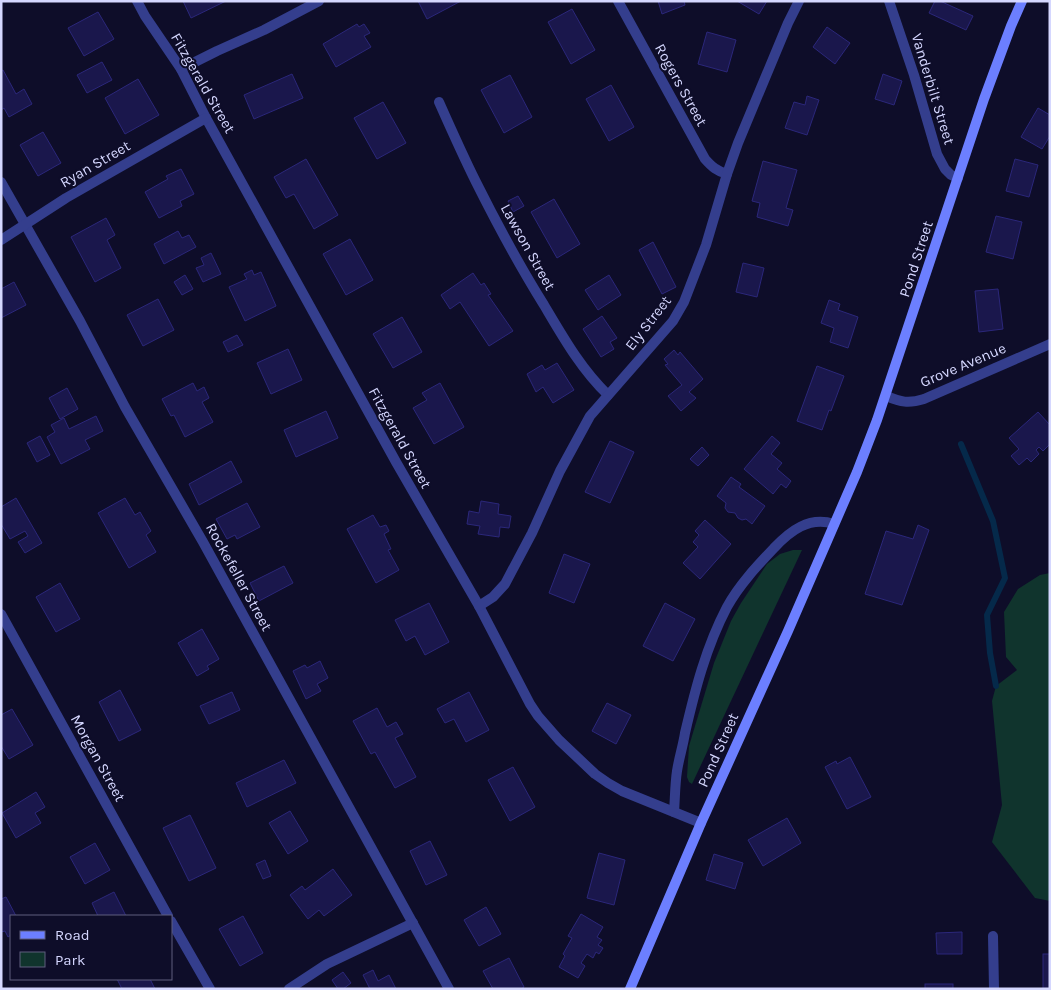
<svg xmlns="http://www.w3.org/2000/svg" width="1051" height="990" font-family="Karla,sans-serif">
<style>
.green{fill:#10342d}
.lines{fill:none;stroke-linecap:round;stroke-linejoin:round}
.stream{stroke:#05294a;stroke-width:6}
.building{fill:#1a174c;stroke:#2b277a}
.lane{stroke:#343e8d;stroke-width:10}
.street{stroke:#343e8d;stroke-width:10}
.secondary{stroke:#6c7fff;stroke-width:10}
.labels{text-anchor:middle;stroke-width:4;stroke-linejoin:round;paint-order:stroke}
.street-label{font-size:15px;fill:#d5d7ff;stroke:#0e0d29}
</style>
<rect width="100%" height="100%" fill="#0e0d29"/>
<g class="green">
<polygon points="793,550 802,550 692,784 689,782 687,777 689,746 714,663 731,621 741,603 767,564 780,554"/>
<polygon points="1050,573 1050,901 1035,898 992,842 1002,805 992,701 996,686 1017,670 1006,657 1004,612 1018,589 1040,575"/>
</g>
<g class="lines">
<polyline class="stream" points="961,444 993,521 1005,578 987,615 990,653 996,686"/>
</g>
<g class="building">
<polygon points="183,1 226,1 191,18"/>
<polygon points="418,1 461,1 427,19"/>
<polygon points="658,1 684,1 685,5 662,14"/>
<polygon points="737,1 767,1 759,14"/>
<polygon points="935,1 940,1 973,16 966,30 929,13"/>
<polygon points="572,9 595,50 571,64 548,22"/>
<polygon points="98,12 114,39 84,56 68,28"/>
<polygon points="357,24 359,27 364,24 370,33 364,36 371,47 336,67 323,44"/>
<polygon points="827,27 850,43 835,64 813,47"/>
<polygon points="707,32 736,40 727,72 698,64"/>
<polygon points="102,62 112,80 87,93 77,75"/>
<polygon points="3,70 16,94 24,89 32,104 9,117 4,108 1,110 1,71"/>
<polygon points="292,74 303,98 254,119 244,95"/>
<polygon points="883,74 902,81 894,105 875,99"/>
<polygon points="510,75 532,117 504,133 481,90"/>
<polygon points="138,79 159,115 125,134 105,98"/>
<polygon points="611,85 634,127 609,141 586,99"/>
<polygon points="807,96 819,100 807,135 785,128 794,102 805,105"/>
<polygon points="383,102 406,143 377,159 354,118"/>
<polygon points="1038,108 1050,115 1050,136 1042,149 1021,137"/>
<polygon points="43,132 61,163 38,176 20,145"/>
<polygon points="306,159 338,215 314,229 294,194 286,198 274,177"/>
<polygon points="1015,159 1038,165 1029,197 1006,191"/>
<polygon points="763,161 797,170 786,208 793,210 788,226 757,217 760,203 752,201"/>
<polygon points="181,169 194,194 180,201 182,206 159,218 145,192 168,179 166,176"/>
<polygon points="518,196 524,206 513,212 508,201"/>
<polygon points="554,199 580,244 557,258 531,212"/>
<polygon points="996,216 1022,222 1013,259 986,252"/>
<polygon points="106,218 115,235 107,240 121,268 95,282 71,237"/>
<polygon points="178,231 182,238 189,235 196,247 164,264 154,244"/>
<polygon points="350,239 373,280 346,295 323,254"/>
<polygon points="653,242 676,287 662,294 639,250"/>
<polygon points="211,253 221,274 203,282 196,268 204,265 201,258"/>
<polygon points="743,263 764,268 757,297 736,292"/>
<polygon points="252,270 254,275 261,272 276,306 245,321 229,287 247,279 244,274"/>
<polygon points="473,273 481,285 484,283 491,294 488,295 513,331 489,346 460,302 450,309 441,295"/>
<polygon points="185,275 193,289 182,295 174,282"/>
<polygon points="609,275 621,295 598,310 585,290"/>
<polygon points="14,282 26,305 1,318 1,289"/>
<polygon points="998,289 1003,329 979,332 975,291"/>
<polygon points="158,299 174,330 143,346 127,315"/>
<polygon points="829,300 840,304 838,310 858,317 848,348 830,342 834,328 821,323"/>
<polygon points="602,316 617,338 610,342 614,349 601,357 583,329"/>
<polygon points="402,317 422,352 393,368 373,334"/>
<polygon points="237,335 243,345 228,352 223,342"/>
<polygon points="288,349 302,380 271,394 257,363"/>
<polygon points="674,350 678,355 680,352 703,379 689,392 696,398 681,411 668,396 682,385 665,365 668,364 664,359"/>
<polygon points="557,363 574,390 553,403 543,387 536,392 527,374 542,365 545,370"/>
<polygon points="817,366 844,376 831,411 829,410 822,430 797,421"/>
<polygon points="193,383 197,391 204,387 209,398 202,402 213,422 185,437 174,415 171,416 162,399"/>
<polygon points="440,383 464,427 434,444 413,408 427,400 422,393"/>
<polygon points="67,388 78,409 60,419 49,398"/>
<polygon points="326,411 338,438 296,457 284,430"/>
<polygon points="1038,412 1050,425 1050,444 1043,451 1039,447 1036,450 1039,454 1031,462 1027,458 1019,465 1011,456 1019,449 1009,438"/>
<polygon points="96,416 103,431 85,440 90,449 61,464 47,437 55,432 51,425 64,418 69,429"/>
<polygon points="40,436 50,455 37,462 27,443"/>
<polygon points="772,436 780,443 771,454 782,463 777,469 791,481 786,488 781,484 773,494 744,469"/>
<polygon points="610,441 634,452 610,503 585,492"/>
<polygon points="702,447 709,455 698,466 690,459"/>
<polygon points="231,461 242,482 199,505 189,484"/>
<polygon points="731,477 741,484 739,487 765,506 752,524 746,519 742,520 738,518 735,513 728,512 725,508 726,503 717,496"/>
<polygon points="16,498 42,543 25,553 18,542 28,536 25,531 10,539 1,524 1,507"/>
<polygon points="125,498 135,515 140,512 151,531 146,535 156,552 129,568 98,513"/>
<polygon points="481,501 499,504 498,514 511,516 509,528 500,527 499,537 478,534 480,526 467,524 469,511 479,513"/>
<polygon points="247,503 260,527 237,539 235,535 227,539 216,519"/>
<polygon points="373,515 380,527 386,525 389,531 384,534 391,549 388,550 399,570 376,583 347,529"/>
<polygon points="705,520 731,544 700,579 683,563 698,547 693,542 699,535 695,531"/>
<polygon points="918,525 929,530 902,605 865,594 886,531 913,539"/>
<polygon points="564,554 590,564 574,603 549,593"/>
<polygon points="284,566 293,583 259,601 250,583"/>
<polygon points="60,583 80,619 56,632 36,597"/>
<polygon points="429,603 449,642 425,655 415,636 406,641 395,620"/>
<polygon points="665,603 695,619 673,661 643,646"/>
<polygon points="202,629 219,659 207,666 209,669 197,676 178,643"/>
<polygon points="320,661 328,678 317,684 321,691 306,699 293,671 305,665 307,668"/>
<polygon points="120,690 141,730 119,741 99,702"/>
<polygon points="232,692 240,710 209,724 200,706"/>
<polygon points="469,692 489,730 466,742 454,719 445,723 437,709"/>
<polygon points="607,703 631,715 616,744 592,731"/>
<polygon points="377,708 387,727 396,722 403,734 395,738 416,777 395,788 375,752 371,754 353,721"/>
<polygon points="12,709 33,745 9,759 1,746 1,715"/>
<polygon points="850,757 871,797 847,809 825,767 836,761 837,764"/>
<polygon points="284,760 296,783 247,807 236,783"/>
<polygon points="513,767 535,807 510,821 488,780"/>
<polygon points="36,792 45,807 35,813 41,823 16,838 2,813"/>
<polygon points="290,811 308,841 288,854 269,823"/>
<polygon points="190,815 216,868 189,881 163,828"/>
<polygon points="787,818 801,843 763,866 748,840"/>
<polygon points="430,841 447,875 426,885 410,851"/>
<polygon points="95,843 110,870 85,884 70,857"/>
<polygon points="599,853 625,860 614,905 587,898"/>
<polygon points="714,854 743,863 735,889 706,880"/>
<polygon points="265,860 271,876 263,879 256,864"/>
<polygon points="333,869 352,895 324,916 319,910 308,919 290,895 302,886 305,890"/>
<polygon points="114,892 126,916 98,916 92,903"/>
<polygon points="6,897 16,916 11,916 11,935 8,937 5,931 1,932 1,899"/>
<polygon points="486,907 501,934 479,946 464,920"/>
<polygon points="581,914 603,927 597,937 602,940 598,945 603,948 599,954 596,952 593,958 587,954 581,963 585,966 578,978 559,967 565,956 563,954 572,938 568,936"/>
<polygon points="243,916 263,953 240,966 219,929"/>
<polygon points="962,932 962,954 937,954 936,933"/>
<rect x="1043" y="954" width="7" height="35"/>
<polygon points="509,958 524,987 521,989 493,989 483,971"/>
<polygon points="373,970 378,981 389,975 396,989 370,989 363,975"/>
<polygon points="343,972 351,983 343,989 338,989 332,980"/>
<polygon points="117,979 150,979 155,989 122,989"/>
<rect x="925" y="984" width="28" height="5"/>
</g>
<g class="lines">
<polyline class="lane" points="289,989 327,964 413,923"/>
<g class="street">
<polyline points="137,1 145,16 181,69 206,118 396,462 479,606 530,704 538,716 559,740 595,774 608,783 622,791 701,823"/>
<path d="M618,1L705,159C712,167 717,171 727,174"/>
<polyline points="889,1 914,75 937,154 945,169 951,175 958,178"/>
<polyline points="181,69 217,51 264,30 319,1"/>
<path d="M439,102C451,129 463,156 476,182C497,224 519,265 544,305C563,337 581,369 608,395"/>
<polyline points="1,182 80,321 125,407 203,542 449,989"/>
<polyline points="1,240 66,198 206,118"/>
<path d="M886,396C901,402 908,404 924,399L1050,344"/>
<polyline points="479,606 493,597 505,584 532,533 560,471 590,416 673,321 684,302 706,245 727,174 738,143 788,23 799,1"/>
<polyline points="1,614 168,916"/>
<path d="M674,812C675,799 675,784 677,771C679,758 683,746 685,733C695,690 706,647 727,607C739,585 757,566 774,548C790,531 809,516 834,524"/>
<polyline points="171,921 210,989"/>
<polyline points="993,936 994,989"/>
</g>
<polyline class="secondary" points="630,989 701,823 788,631 857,472 877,420 984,99 1011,26 1022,1"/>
</g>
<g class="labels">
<g class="street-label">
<text transform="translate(203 83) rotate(60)" y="5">Fitzgerald Street</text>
<text transform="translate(681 85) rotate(61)" y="5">Rogers Street</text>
<text transform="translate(933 89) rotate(73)" y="5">Vanderbilt Street</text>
<text transform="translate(95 164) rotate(-30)" y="5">Ryan Street</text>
<text transform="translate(528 247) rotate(61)" y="5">Lawson Street</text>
<text transform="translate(916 259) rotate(-72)" y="5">Pond Street</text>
<text transform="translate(648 323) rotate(-52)" y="5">Ely Street</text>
<text transform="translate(963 365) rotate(-23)" y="5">Grove Avenue</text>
<text transform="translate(400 438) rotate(61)" y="5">Fitzgerald Street</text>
<text transform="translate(239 577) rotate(61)" y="5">Rockefeller Street</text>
<text transform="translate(718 750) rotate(-66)" y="5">Pond Street</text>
<text transform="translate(98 758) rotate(61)" y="5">Morgan Street</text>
</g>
</g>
<rect width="1051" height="990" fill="none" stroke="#d5d7ff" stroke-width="5"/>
<rect x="10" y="915" width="162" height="65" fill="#0e0d29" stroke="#5e5e7f"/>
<rect x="20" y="931" width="25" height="8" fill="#6c7fff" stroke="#5e5e7f"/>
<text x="55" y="940" font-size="15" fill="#d5d7ff">Road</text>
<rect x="20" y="952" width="25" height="15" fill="#10342d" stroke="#5e5e7f"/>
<text x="55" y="965" font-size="15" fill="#d5d7ff">Park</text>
</svg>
